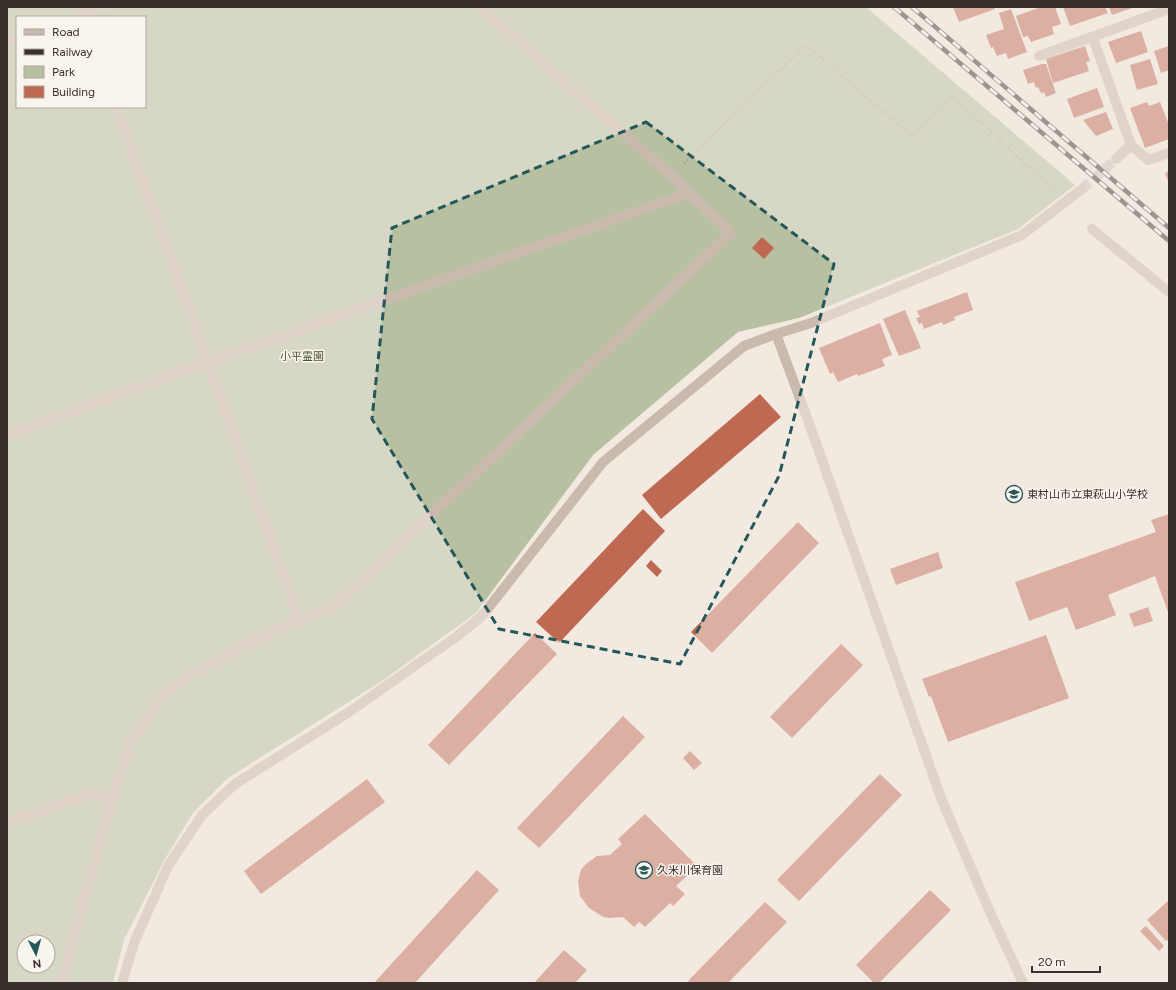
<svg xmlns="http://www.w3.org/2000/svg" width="1176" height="990" font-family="Figtree,'Noto Sans JP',sans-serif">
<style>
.green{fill:#b7c1a2;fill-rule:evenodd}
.building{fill:#bf6952}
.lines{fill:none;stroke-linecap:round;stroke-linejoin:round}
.minor-tunnel{stroke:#cdc5bd;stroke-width:10;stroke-dasharray:10 5;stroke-linecap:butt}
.path{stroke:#b6a498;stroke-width:2.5;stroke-dasharray:2 2;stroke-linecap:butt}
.service{stroke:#cabaad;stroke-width:10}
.minor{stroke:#cabaad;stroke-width:10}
.rail-casing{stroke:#392f2b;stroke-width:4.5}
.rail{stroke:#faf4ee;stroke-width:3;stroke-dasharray:9;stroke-linecap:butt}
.marked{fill:none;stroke:#235759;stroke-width:3;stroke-dasharray:8 5;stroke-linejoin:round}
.labels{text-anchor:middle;stroke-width:3;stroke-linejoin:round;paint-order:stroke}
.park-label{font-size:11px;fill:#495630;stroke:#faf4ee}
.poi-label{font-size:11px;fill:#392f2b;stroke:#faf4ee;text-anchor:start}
</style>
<rect width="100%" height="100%" fill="#f2eae1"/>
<path class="green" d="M7,7H866L1075,185L1018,229L799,318L738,332L593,455L476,613L382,681L228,778L193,813L166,857L124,940L113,983H7ZM17,17H145V107H17ZM24,942H48V966H24Z"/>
<g class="building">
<polygon points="953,7 994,7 995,9 959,22"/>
<polygon points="1041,7 1055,7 1061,24 1052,27 1054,34 1031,42 1028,36 1023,37 1016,16"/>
<polygon points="1063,7 1105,7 1108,13 1070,26"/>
<polygon points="1109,7 1135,7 1112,15"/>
<polygon points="1011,9 1027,52 1008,59 1006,53 997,56 993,47 991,48 986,35 1004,29 999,13"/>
<polygon points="1141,31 1148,52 1116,63 1108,42"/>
<polygon points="1085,46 1090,61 1086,62 1089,71 1053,83 1046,59"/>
<polygon points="1169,46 1169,70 1161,73 1154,51"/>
<polygon points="1150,59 1158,84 1137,90 1130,65"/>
<polygon points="1042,64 1046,64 1056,93 1046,97 1044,92 1041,93 1038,87 1036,88 1034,82 1028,84 1023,70"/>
<polygon points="1097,88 1104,107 1074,118 1067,99"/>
<polygon points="1147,102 1149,106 1160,102 1169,125 1169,139 1145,148 1130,108"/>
<polygon points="1106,112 1113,129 1096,136 1083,120"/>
<polygon points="1169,171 1169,184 1165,173"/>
<polygon points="762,237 774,248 764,259 752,248"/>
<polygon points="967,292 973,310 954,317 955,320 943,325 942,322 924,329 922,323 919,324 916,318 920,317 917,311"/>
<polygon points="905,310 921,348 899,356 883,319"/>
<polygon points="880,323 892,355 882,359 885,366 858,376 857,374 838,382 833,372 830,374 819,348"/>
<polygon points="760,394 781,417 661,519 642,495"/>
<polygon points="643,509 665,531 559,643 536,622"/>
<polygon points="1169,514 1169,615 1155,576 1108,595 1116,615 1076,630 1067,607 1029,621 1015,582 1156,532 1151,520"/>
<polygon points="798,522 819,543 712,653 691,632"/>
<polygon points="938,552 943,568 896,585 890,569"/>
<polygon points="651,560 662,571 657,577 646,566"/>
<polygon points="1148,607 1153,621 1134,627 1129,614"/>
<polygon points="535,633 557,654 449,765 428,745"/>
<polygon points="1046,635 1069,698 948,742 931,696 929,697 922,679"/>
<polygon points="841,644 863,665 792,738 770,717"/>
<polygon points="623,716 645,737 539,848 517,828"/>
<polygon points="690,751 702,763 694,770 683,758"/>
<polygon points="880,774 902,795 799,901 777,880"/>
<polygon points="367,779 385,802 261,894 244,871"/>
<polygon points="645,814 697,866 676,886 685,894 673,906 670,903 645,927 639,922 634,927 623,917 609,918 603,917 589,908 580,896 578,881 581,870 586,864 597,856 610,855 622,844 618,839"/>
<polygon points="477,870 499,890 415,983 374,983"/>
<polygon points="930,890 951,910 879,983 874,983 856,965"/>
<polygon points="1169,900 1169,939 1166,941 1147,920"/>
<polygon points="765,902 787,922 728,983 690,983 688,981"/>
<polygon points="1146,926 1164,946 1159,951 1140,931"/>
<polygon points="564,950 587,970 575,983 534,983"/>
</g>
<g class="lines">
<polyline class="minor-tunnel" points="1082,189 1116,159"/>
<polyline class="path" points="684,164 806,45 913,137 953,96 1053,190"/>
<g class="service">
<polyline points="74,17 103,7"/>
<polyline points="7,41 17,37"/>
<polyline points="116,107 208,362 299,620"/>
<polyline points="7,435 208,362 689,193 672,176 479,7"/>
<polyline points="7,822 90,794 112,799"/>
<polyline points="61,983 112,799 131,741 161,697 187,677 259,638 335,605 731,233 689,193"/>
</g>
<g class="minor">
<polyline points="1093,38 1131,145 1148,160 1169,153"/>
<polyline points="1039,56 1169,9"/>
<polyline points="1116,159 1131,145"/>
<polyline points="1092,229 1169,292"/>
<polyline points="776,334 809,423 941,798 990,912 1023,983"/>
<polyline points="122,983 134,943 168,866 202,815 235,784 349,712 456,637 482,616 603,462 744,346 776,334 811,323 1022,235 1082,189"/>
</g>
<g class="rail-casing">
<g id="rail">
<polyline points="894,7 1169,241"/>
<polyline points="912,7 1169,228"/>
</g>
</g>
<use href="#rail" class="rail"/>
</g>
<path d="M0 0H1176V990H0ZM646,122L834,264L779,476L680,664L499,629L372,419L392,228Z" fill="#f2eae1" fill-opacity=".55" fill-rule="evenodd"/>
<path class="marked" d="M646,122L834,264L779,476L680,664L499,629L372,419L392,228Z"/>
<defs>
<g id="school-ring" transform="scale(0.9)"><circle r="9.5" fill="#faf4ee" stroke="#235759" stroke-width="1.5"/><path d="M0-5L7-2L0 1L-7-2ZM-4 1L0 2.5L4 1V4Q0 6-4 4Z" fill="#235759"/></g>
</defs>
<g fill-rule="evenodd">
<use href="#school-ring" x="1014" y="494"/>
<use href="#school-ring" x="644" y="870"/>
</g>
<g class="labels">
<g class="park-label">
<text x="302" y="360">小平霊園</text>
</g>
<g class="poi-label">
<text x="1027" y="498">東村山市立東萩山小学校</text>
<text x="657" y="874">久米川保育園</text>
</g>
</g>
<rect width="1176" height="990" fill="none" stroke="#392f2b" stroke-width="16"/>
<rect x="16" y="16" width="130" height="92" fill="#faf4ee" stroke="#ada5a0"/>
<rect x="24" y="29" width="20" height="6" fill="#cabaad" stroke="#ada5a0"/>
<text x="52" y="36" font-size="12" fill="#392f2b">Road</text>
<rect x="24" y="49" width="20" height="6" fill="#392f2b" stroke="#ada5a0"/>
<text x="52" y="56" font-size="12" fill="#392f2b">Railway</text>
<rect x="24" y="66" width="20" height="12" fill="#b7c1a2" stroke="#ada5a0"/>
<text x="52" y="76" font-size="12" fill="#392f2b">Park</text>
<rect x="24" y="86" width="20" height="12" fill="#bf6952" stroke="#ada5a0"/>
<text x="52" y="96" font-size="12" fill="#392f2b">Building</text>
<g transform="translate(36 954) rotate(174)"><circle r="19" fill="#faf4ee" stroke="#ada5a0"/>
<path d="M0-3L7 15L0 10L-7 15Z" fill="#235759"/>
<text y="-6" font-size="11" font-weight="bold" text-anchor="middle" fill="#392f2b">N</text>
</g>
<path d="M1032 966v6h68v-6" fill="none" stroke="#392f2b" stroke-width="2"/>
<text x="1038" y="966" font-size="12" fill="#392f2b" stroke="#faf4ee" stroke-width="3" paint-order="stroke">20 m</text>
</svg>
